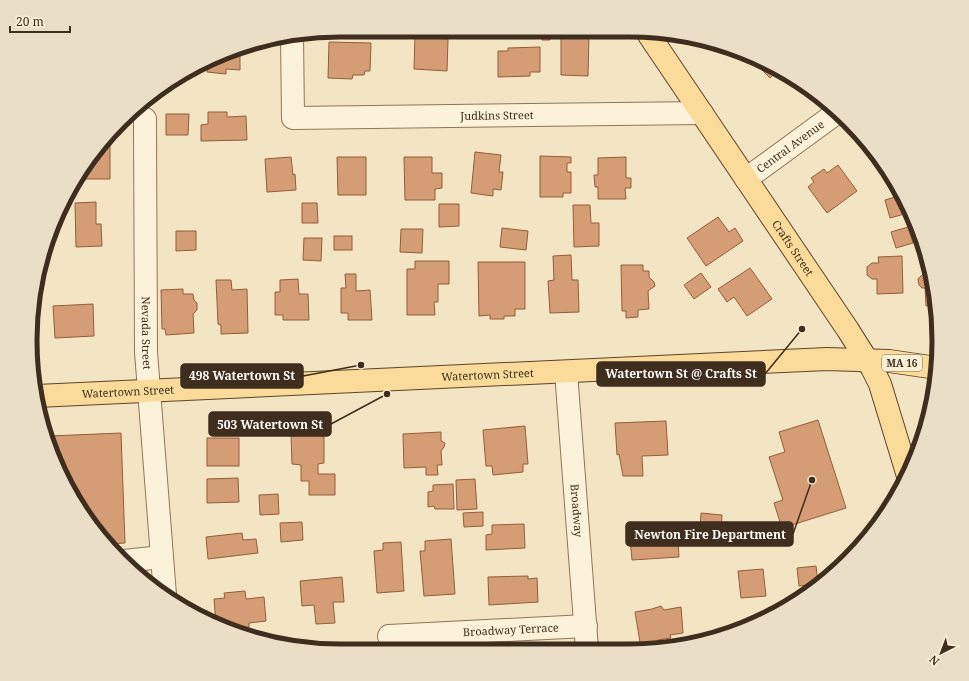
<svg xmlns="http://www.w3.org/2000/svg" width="969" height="681" font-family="'Noto Serif',serif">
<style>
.building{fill:#d59d76;stroke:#935d3b}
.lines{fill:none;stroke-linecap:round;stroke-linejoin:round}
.minor-casing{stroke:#907658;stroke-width:24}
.major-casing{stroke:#5e432c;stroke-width:24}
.minor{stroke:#fcf2d9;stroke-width:22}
.major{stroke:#fadb99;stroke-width:22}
.labels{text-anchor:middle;stroke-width:3.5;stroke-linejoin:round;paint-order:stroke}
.shield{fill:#f9efd5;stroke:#776754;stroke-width:1}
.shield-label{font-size:10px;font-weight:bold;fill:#3f2d1d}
.street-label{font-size:11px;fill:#3f2d1d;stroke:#f9efd5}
.rim{fill:none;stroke:#3f2d1d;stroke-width:5}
.leader{fill:none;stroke:#3f2d1d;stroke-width:1.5}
.callout-dot{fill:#3f2d1d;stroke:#f9efd5;stroke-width:1.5}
.callout{fill:#3f2d1d;stroke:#3f2d1d;stroke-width:1.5}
.callout-label{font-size:12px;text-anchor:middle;font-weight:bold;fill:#fff}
</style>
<rect width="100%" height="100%" fill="#f3e5c4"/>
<g class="building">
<polygon points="542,33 550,34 550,40 542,40"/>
<polygon points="415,34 442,35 442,39 448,39 447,71 414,69"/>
<polygon points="561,34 589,34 588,76 561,75"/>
<polygon points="329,42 371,43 370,71 365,71 364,75 353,75 352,79 328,78"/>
<polygon points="540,47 540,72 530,72 530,76 498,77 498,51 508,51 508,48"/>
<polygon points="240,50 240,70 226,69 226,74 207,72 208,64"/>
<polygon points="755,61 778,70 770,78 754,62"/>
<polygon points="208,112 227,112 227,117 246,116 247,140 201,141 201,125 208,124"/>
<polygon points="166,114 189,114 188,135 166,135"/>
<polygon points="110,134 110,179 85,179 85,171"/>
<polygon points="475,152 501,155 499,172 503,172 501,190 493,189 493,196 471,193"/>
<polygon points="540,156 571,157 571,163 567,163 567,172 571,172 571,193 563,193 563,197 540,197"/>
<polygon points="291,157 293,175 295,174 296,190 267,192 265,159"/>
<polygon points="337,157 366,157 366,195 338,195"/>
<polygon points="404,157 432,157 432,173 442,173 442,188 435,189 435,200 405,200"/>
<polygon points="626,157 626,178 631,178 631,188 625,188 626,199 598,199 598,187 595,187 594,175 598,175 598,158"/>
<polygon points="838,165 857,191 827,213 808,187 814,182 811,178 824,169 827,173"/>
<polygon points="902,195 908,213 890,218 885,200"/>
<polygon points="96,202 96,224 101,224 102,246 76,247 75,203"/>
<polygon points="302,203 317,203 318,223 302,223"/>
<polygon points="439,204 459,204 459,226 439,227"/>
<polygon points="573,205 590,205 591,223 599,223 599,246 574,247"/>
<polygon points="718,217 729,232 735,228 743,241 706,266 687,238"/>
<polygon points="908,227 913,243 896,248 891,232"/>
<polygon points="502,228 528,231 526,250 500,247"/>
<polygon points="401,229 423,229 422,253 400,252"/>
<polygon points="176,231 196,231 196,250 176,251"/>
<rect x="334" y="236" width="18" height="14"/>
<polygon points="304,238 322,238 321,261 303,260"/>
<polygon points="922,247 924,247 936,305 926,306 925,288 922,288 919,285 918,279 923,274 926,274 926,257 923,257"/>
<polygon points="571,255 572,280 578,280 579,312 550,313 548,281 554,280 553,256"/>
<polygon points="902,256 903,293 877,294 877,279 872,279 867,275 867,267 872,263 879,263 878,257"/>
<polygon points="415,261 449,261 449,284 438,284 438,302 434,302 435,315 407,315 407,269 415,269"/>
<polygon points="478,262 525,262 525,309 515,309 515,316 504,316 504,319 490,319 490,315 479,316"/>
<polygon points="621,265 643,265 643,271 649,271 649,277 654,282 655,286 648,291 649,309 638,310 638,317 626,318 626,311 622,311"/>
<polygon points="750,268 772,299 747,316 734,297 727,302 718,289"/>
<polygon points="701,273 711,287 694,299 684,285"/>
<polygon points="345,274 356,274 356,291 370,290 372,320 348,320 348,313 341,313 341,288 346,288"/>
<polygon points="298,279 299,294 308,294 309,320 283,320 283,315 275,315 275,292 280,292 280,280"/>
<polygon points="216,280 231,280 232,290 247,289 248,333 221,334 221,325 218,324"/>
<polygon points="183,289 183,294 193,294 194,300 197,303 197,310 193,314 194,333 166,335 165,329 162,329 161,290"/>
<polygon points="93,304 94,336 55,338 53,306"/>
<polygon points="818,420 846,508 782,528 774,503 783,500 769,457 785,452 779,432"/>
<polygon points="666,421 668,455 642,456 643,476 623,476 619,454 617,455 615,423"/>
<polygon points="525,426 528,464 523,464 523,472 493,475 492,466 486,466 483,430"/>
<polygon points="441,432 441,441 445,443 444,447 441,451 442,465 437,465 438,475 426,475 426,467 404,468 403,434"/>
<polygon points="121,433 125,543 106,544 62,478 49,436"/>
<polygon points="324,434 324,463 318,464 318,474 335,474 335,495 309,495 309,481 301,481 301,465 292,464 291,435"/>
<rect x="207" y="438" width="32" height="28"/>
<polygon points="238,478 239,502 207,503 207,479"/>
<polygon points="475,479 477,509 457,510 456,480"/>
<polygon points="453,484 454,509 435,509 434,506 428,507 428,492 433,491 433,485"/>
<polygon points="278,494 279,514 260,515 259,495"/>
<polygon points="483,512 483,526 464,527 463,513"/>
<polygon points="701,513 722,515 721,534 700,533"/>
<polygon points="302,522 303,540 281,542 280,523"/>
<polygon points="524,524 525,548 486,550 486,535 492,534 492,525"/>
<polygon points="242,533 243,540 256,539 258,553 208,559 206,537"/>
<polygon points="661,533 661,539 678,538 679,557 632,560 630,539 648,537 648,534"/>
<polygon points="451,539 455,594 424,596 420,551 425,551 425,541"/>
<polygon points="401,542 404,591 377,593 374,551 383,550 383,543"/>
<polygon points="816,566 818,584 799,586 797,568"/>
<polygon points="763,569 766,596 741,598 738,571"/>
<polygon points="528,576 528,579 537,578 538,602 489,605 488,577"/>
<polygon points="342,577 344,602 333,602 335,623 316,624 314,605 302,606 300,581"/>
<polygon points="245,591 246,599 264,597 266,621 249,623 249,627 230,629 216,624 214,599 225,598 224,593"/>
<polygon points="661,606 664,610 681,607 683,633 670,635 671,638 658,640 653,644 644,645 640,642 635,612 652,609"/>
</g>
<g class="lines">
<g class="minor-casing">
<g id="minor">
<path id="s1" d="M292,36L293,118L702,113"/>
<path id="s2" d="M145,119L146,352L165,595"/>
<path id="s3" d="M746,179L835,114"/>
<path id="s4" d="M566,372L587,649"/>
<polyline points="124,561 162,557"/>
<path id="s5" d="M389,636L586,626"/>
</g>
</g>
<g class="major-casing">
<g id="major">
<path id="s6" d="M649,35L848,330L872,368L880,384L908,476"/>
<path id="s7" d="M37,396L827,359L889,361L937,368"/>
</g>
</g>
<use href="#minor" class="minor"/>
<use href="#major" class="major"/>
</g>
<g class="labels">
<rect class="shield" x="882" y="355" width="40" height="16" rx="3"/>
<g class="shield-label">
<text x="902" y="367">MA 16</text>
</g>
<g class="street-label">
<text dy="4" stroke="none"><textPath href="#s1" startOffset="286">Judkins Street</textPath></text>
<text dy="4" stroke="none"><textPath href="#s3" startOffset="55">Central Avenue</textPath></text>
<text dy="4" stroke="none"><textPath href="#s6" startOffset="257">Crafts Street</textPath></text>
<text dy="4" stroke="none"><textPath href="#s2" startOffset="214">Nevada Street</textPath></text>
<text dy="4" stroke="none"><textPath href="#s7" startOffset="451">Watertown Street</textPath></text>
<text dy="4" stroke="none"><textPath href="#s7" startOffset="91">Watertown Street</textPath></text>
<text dy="4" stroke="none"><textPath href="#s4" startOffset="139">Broadway</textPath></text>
<text dy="4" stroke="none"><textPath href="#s5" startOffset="122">Broadway Terrace</textPath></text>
</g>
</g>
<path d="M0 0H969V681H0ZM340 37H629A303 303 0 0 1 932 340V341A303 303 0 0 1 629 644H340A303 303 0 0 1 37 341V340A303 303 0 0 1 340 37Z" fill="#eadfc6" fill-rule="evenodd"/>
<path class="rim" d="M340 37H629A303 303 0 0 1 932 340V341A303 303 0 0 1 629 644H340A303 303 0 0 1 37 341V340A303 303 0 0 1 340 37Z"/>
<path class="leader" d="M802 329L765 374M361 365L303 376M387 394L331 424M812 480L793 534"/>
<g class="callout-dot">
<circle cx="802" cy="329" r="4"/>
<circle cx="361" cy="365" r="4"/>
<circle cx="387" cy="394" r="4"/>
<circle cx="812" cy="480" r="4"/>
</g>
<g class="callout">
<rect x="597" y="362" width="168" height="24" rx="4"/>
<rect x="181" y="364" width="122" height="24" rx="4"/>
<rect x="209" y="412" width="122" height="24" rx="4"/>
<rect x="626" y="522" width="167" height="24" rx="4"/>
</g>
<g class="callout-label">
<text x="681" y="378">Watertown St @ Crafts St</text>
<text x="242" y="380">498 Watertown St</text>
<text x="270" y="429">503 Watertown St</text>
<text x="710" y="539">Newton Fire Department</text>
</g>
<g transform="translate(941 653) rotate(222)" stroke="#f9efd5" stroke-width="3" paint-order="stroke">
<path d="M0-3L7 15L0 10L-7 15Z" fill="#3f2d1d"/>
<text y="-6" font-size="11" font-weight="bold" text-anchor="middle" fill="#3f2d1d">N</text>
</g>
<path d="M10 26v6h60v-6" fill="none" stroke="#3f2d1d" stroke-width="2"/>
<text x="16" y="26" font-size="12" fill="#3f2d1d" stroke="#f9efd5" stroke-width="3" paint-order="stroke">20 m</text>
</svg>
